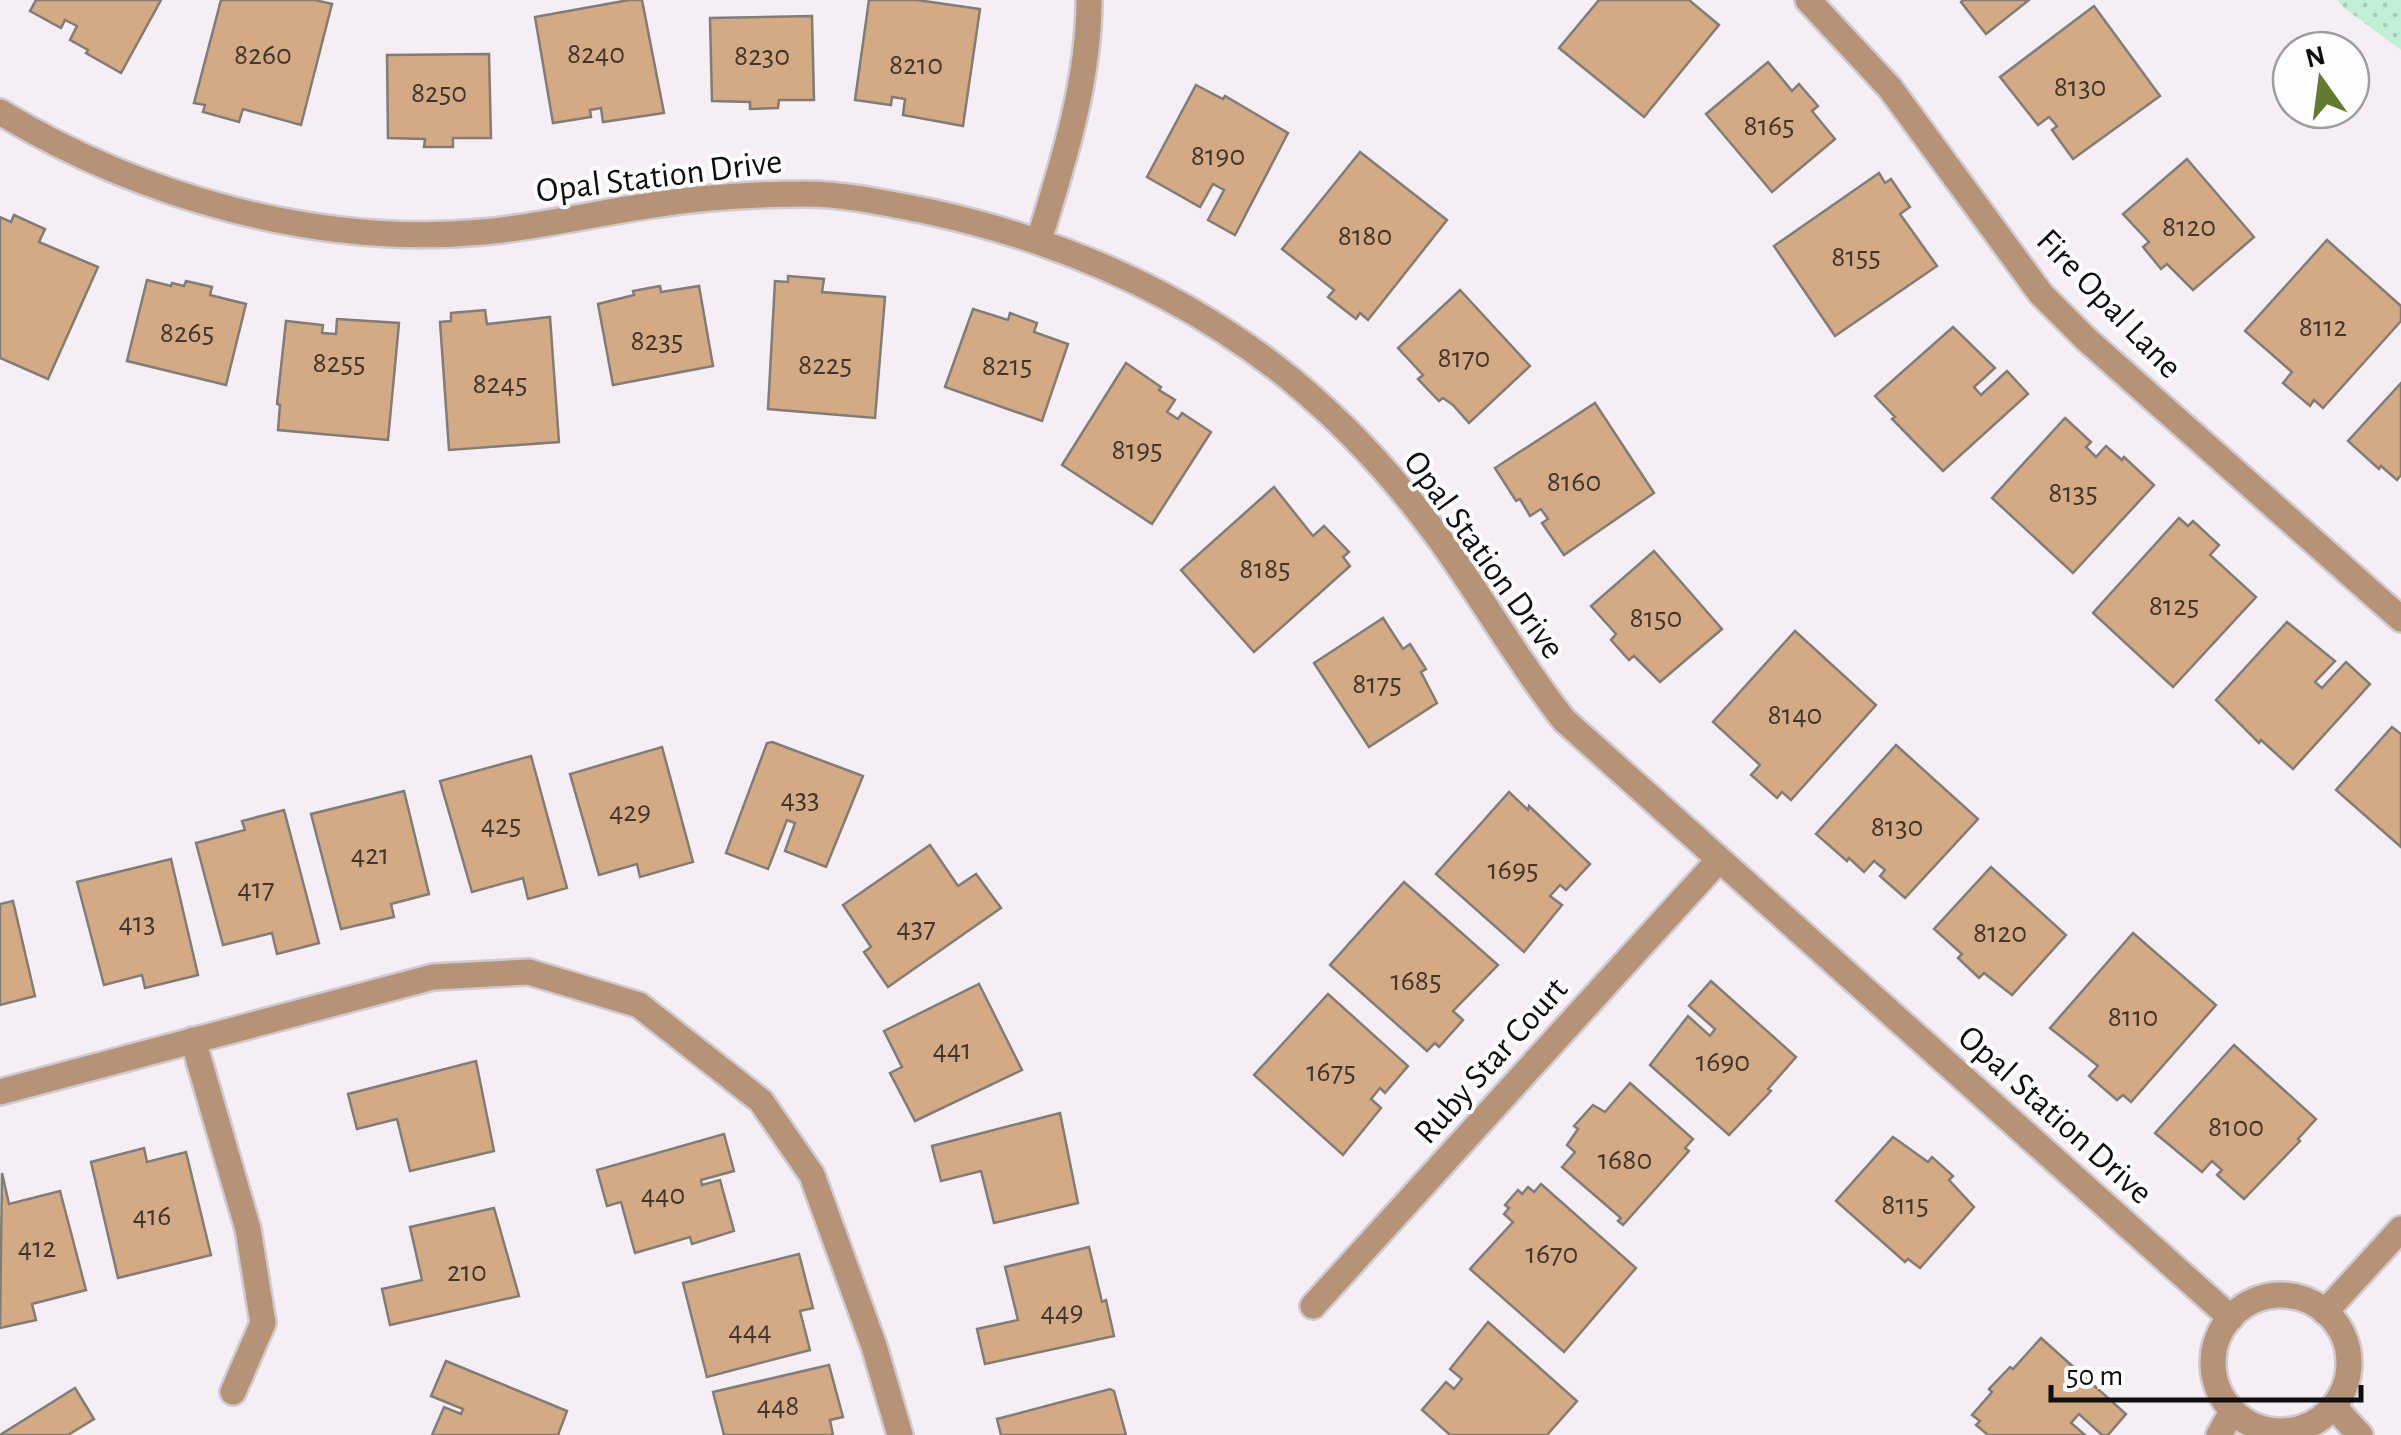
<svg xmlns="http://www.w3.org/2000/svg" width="2401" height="1435" font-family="'Alegreya Sans',sans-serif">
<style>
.grass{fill:url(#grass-dots)}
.building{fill:#d3aa84;stroke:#827c77;stroke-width:2.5}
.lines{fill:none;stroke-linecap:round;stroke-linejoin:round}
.minor-casing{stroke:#d0cbd0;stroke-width:30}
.tertiary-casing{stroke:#d0cbd0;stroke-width:30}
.minor{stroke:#b69276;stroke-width:25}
.tertiary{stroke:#b69276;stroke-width:25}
.labels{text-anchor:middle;stroke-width:8;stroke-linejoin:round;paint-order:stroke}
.number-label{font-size:30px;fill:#41362d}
.street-label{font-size:35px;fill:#100f10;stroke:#fffeff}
</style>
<defs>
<pattern id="grass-dots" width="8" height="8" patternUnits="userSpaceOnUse" patternTransform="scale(2.5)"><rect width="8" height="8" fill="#c2f0d7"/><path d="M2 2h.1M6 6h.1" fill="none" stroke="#a6cdb8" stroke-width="1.8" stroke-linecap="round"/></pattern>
</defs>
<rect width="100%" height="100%" fill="#f5eff5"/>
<polygon class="grass" points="2337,0 2401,0 2401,50 2344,8"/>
<g class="building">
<polygon points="36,0 161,0 121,73 86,53 88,50 70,40 77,26 65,20 61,28 30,11"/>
<polygon points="221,0 315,0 332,4 301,125 243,109 239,122 203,112 205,105 194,103"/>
<polygon points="629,0 642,0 664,113 603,122 601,108 590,110 591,117 553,123 535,17"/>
<polygon points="869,0 917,0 980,9 963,126 903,115 905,99 892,97 891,105 855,100"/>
<polygon points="1599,0 1689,0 1719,25 1644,117 1559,48"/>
<polygon points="1963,0 2029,0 1986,34 1961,2"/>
<polygon points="2094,6 2160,96 2073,159 2052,130 2057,126 2049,117 2038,125 2000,77"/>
<polygon points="812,16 814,100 779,100 778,108 750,109 750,102 712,101 710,18"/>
<polygon points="489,54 491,138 453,138 453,147 424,147 425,139 388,138 387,55"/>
<polygon points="1768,62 1792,91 1799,84 1818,106 1812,111 1835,139 1772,192 1706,114"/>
<polygon points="1196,85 1223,99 1225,96 1288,133 1235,235 1208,220 1224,190 1213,184 1200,207 1147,177"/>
<polygon points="1360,152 1447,220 1368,320 1360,313 1356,319 1328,297 1334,290 1282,249"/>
<polygon points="2187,159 2254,237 2193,290 2167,264 2161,269 2143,247 2149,242 2123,214"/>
<polygon points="1879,173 1885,183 1891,179 1910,207 1900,214 1937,266 1835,336 1774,246"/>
<polygon points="14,215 45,229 39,242 98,267 48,379 0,358 0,217 11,222"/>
<polygon points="2327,240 2401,306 2401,321 2323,408 2314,400 2310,406 2283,383 2292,372 2245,331"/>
<polygon points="788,276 824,279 822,292 885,297 875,418 768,409 775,281 788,282"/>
<polygon points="147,280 171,286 172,283 184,286 186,281 212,287 210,295 246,304 226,385 127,361"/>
<polygon points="660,286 661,292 699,286 713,366 613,385 598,304 634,295 633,291"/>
<polygon points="1460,290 1530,366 1469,423 1453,405 1443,398 1439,401 1418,379 1423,375 1398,348"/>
<polygon points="973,309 1008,320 1010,313 1037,323 1034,332 1068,344 1042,421 945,387"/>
<polygon points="485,310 487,324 550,317 559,442 449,450 440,322 451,321 451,313"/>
<polygon points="337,319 399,323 388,440 278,430 280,405 277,404 286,321 323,325 322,333 336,334"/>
<polygon points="1953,327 1995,368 1974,387 1981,395 2007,371 2028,394 1943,471 1892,419 1895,417 1875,396"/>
<polygon points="1126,363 1161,387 1159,390 1175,400 1167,412 1178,419 1182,413 1211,432 1152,524 1062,465"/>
<polygon points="2401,383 2401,475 2397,480 2381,466 2379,469 2348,441"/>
<polygon points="1595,403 1654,493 1564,555 1542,523 1548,519 1541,509 1530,516 1520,499 1516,501 1495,468"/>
<polygon points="2065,418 2091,442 2086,447 2096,457 2106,446 2122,460 2124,457 2154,485 2073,573 1992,498"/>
<polygon points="1274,487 1313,536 1324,526 1349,552 1343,557 1350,566 1254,652 1181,570"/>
<polygon points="2179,518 2188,526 2193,521 2219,545 2210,555 2256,597 2173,687 2093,613"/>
<polygon points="1654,551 1722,629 1660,682 1634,656 1629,660 1611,640 1616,634 1591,606"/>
<polygon points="1383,618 1403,649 1410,644 1426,669 1421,672 1437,703 1369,747 1314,663"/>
<polygon points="2287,622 2335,661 2315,682 2322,688 2346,662 2370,684 2293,769 2261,740 2259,743 2216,700"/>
<polygon points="1795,631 1876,705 1791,800 1782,792 1777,798 1751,775 1760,765 1713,722"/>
<polygon points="2392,727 2401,734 2401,847 2336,790"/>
<polygon points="772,742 863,776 826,867 785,851 795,823 787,820 768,869 726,853 767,743"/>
<polygon points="1896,745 1978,819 1905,898 1880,876 1885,870 1874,861 1864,872 1849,858 1847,861 1816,834"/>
<polygon points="662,747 693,862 640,877 637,864 599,875 570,774"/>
<polygon points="531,756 567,888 528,899 523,878 472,892 440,781"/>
<polygon points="404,791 429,894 391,904 394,917 341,929 311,814"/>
<polygon points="1509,792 1528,810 1529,806 1590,864 1566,890 1560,885 1550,896 1562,905 1524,952 1436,874"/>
<polygon points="284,810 319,943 277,954 272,933 223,945 196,843 245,830 242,821"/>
<polygon points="930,845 958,886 976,874 1001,908 888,987 864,952 871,947 843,905"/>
<polygon points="171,859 198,975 145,988 142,975 104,985 77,882"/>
<polygon points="1991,867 2066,935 2012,995 1984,973 1979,978 1958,958 1962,954 1934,929"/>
<polygon points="1404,882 1498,965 1453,1011 1463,1020 1439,1047 1435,1043 1427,1051 1330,965"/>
<polygon points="13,901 35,996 0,1005 0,904"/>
<polygon points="2133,933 2216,1005 2131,1102 2123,1095 2117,1100 2089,1076 2098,1066 2050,1028"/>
<polygon points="1711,981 1796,1057 1768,1089 1771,1091 1729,1135 1650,1065 1688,1016 1710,1036 1715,1029 1689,1006"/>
<polygon points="979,984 1022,1070 915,1121 890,1073 902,1067 884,1031"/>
<polygon points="1328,994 1408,1066 1385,1093 1380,1088 1371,1099 1381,1108 1343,1155 1254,1075"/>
<polygon points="2234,1045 2316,1119 2298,1139 2300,1141 2244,1199 2217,1175 2222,1170 2212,1161 2202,1172 2155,1133"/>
<polygon points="476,1061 494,1151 410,1171 397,1119 357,1129 348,1094"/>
<polygon points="1630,1083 1693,1139 1685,1148 1689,1151 1623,1225 1618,1221 1621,1218 1562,1167 1575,1152 1567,1145 1578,1129 1574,1126 1593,1105 1605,1112"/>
<polygon points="1060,1113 1078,1203 994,1223 981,1171 941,1181 932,1146"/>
<polygon points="724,1134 734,1171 701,1180 702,1185 720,1180 734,1231 692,1244 690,1237 635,1253 621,1202 607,1206 597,1170"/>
<polygon points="1893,1137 1928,1162 1932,1157 1953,1176 1949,1180 1974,1207 1920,1268 1908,1259 1905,1262 1836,1201"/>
<polygon points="144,1148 147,1162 186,1152 211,1255 118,1278 91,1162"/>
<polygon points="2,1173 9,1204 60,1191 86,1290 32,1304 36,1320 0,1328"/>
<polygon points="1541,1184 1636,1268 1564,1352 1470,1269 1513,1222 1504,1214 1509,1208 1505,1205 1518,1190 1522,1194 1528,1187 1534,1192"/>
<polygon points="494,1208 519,1296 390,1325 382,1289 422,1280 410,1227"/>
<polygon points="1089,1247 1102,1302 1106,1300 1114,1336 985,1364 977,1329 1018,1320 1005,1267"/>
<polygon points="799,1254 813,1308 800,1311 810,1350 707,1377 683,1283"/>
<polygon points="1488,1322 1577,1401 1547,1435 1450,1435 1422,1410 1446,1382 1454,1389 1462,1379 1450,1369"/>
<polygon points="2041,1338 2126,1414 2108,1435 2102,1435 2079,1414 2071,1423 2085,1435 1988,1435 1976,1425 1980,1421 1972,1415 1992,1392 1989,1389 2010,1367 2013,1369"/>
<polygon points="446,1361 567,1411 558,1435 432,1435 444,1407 461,1414 463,1409 431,1396"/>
<polygon points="829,1365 843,1417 830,1420 833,1435 724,1435 713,1392"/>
<polygon points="75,1388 94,1419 68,1435 0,1435"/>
<polygon points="1110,1389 1114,1391 1126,1435 1001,1435 997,1419"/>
</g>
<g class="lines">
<g class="minor-casing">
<g id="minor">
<polyline points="1808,0 1890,88 2041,294 2086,339 2401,619"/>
<path d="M1039,240C1063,163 1089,82 1089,0"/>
<polyline points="193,1040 248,1229 263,1323 233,1392"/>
<polyline points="0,1092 433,977 529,972 639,1005 761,1101 812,1175 874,1346 900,1435"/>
<polyline points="1313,1306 1718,861"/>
<polyline points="2325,1312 2401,1229"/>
<polyline points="2219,1435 2232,1412"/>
</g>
</g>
<g class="tertiary-casing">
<g id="tertiary">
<path d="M0,112C140,197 318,247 483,232C540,227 596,213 653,205C703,197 755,194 806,194C847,194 890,204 931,212C1062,241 1182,292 1288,377C1343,422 1394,477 1436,534C1481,595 1517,661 1564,720L2231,1318"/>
<circle cx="2281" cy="1363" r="68"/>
<polyline points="2334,1407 2360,1435"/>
</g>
</g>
<use href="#minor" class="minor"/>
<use href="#tertiary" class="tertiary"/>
</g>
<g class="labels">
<g class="number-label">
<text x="596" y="63">8240</text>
<text x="263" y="64">8260</text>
<text x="762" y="65">8230</text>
<text x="916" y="74">8210</text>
<text x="2080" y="96">8130</text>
<text x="439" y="102">8250</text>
<text x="1769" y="135">8165</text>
<text x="1218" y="165">8190</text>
<text x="2189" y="236">8120</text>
<text x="1365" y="245">8180</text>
<text x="1856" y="266">8155</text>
<text x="2323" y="336">8112</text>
<text x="187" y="342">8265</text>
<text x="657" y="350">8235</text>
<text x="1464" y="367">8170</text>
<text x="339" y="372">8255</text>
<text x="825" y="374">8225</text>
<text x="1007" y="375">8215</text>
<text x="500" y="393">8245</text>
<text x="1137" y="459">8195</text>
<text x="1574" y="491">8160</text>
<text x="2073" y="502">8135</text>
<text x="1265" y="578">8185</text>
<text x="2174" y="615">8125</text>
<text x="1656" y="627">8150</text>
<text x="1377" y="693">8175</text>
<text x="1795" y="724">8140</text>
<text x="800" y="808">433</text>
<text x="630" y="821">429</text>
<text x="501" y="834">425</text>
<text x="1897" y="836">8130</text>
<text x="370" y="864">421</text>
<text x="1513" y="879">1695</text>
<text x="256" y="898">417</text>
<text x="137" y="932">413</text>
<text x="916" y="937">437</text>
<text x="2000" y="942">8120</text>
<text x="1416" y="990">1685</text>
<text x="2133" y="1026">8110</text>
<text x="952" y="1059">441</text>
<text x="1723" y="1071">1690</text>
<text x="1331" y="1081">1675</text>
<text x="2236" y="1136">8100</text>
<text x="1625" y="1169">1680</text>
<text x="663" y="1204">440</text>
<text x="1905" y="1214">8115</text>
<text x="152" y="1225">416</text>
<text x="37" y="1257">412</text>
<text x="1552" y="1263">1670</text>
<text x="467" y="1281">210</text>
<text x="1062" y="1321">449</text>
<text x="750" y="1340">444</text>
<text x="778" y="1415">448</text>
</g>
<g class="street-label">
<text transform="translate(659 175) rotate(-7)" y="12">Opal Station Drive</text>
<text transform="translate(2110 303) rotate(46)" y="12">Fire Opal Lane</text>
<text transform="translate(1485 554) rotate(54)" y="12">Opal Station Drive</text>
<text transform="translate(1490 1060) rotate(-48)" y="12">Ruby Star Court</text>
<text transform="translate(2056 1114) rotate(42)" y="12">Opal Station Drive</text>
</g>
</g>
<g transform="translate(2321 80) rotate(346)"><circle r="48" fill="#fffeff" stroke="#9f9e9f" stroke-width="2.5"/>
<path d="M0-8L18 38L0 25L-18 38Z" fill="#637b2e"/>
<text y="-15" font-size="28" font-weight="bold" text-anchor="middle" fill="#100f10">N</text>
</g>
<path d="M2051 1385v15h310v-15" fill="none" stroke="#100f10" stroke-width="5"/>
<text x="2066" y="1385" font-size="30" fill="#100f10" stroke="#fffeff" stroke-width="8" paint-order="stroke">50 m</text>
</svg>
